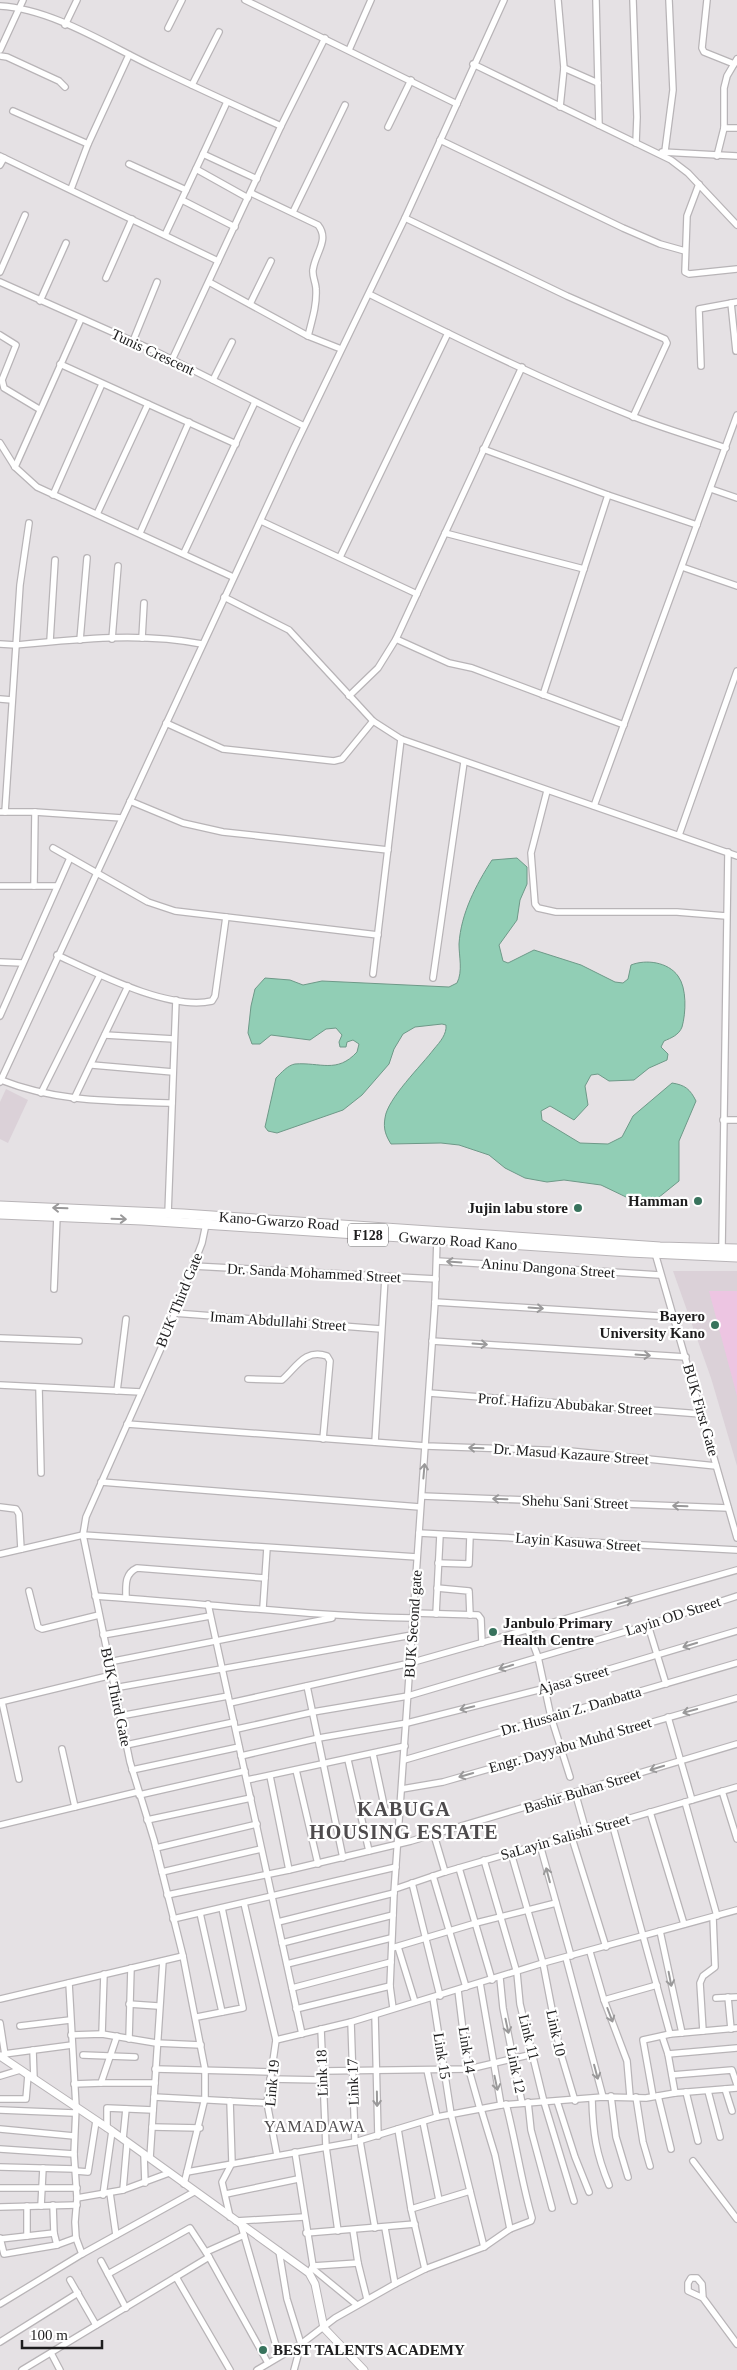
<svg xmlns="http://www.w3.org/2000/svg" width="737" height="2370" font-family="'Times New Roman',serif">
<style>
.built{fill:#dbd1d8}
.green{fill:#edc5e2}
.water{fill:#91ceb5;stroke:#6e9988}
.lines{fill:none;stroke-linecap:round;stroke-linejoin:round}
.minor-casing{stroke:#b8b4b7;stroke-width:8}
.tertiary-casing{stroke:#b8b4b7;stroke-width:9}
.primary-casing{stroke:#b8b4b7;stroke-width:11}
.minor{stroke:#fff;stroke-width:5.5}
.tertiary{stroke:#fff;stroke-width:7}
.primary{stroke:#fff;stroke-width:9}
.oneway{stroke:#9a999a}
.poi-dot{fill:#38735d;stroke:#fff;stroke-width:2}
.labels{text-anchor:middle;stroke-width:4.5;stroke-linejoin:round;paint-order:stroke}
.shield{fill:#fff;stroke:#626162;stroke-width:1}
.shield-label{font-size:14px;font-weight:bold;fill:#1e1d1e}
.street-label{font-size:15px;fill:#1e1d1e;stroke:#fff}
.poi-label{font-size:15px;font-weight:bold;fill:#1e1d1e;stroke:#fff;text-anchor:end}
.neighbourhood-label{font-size:16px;letter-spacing:1px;fill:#4e4b4d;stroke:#fff}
.district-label{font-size:20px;font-weight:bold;letter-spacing:1px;fill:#4e4b4d;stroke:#fff}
</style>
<rect width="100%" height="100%" fill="#e5e1e4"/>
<g class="built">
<polygon points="6,1089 28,1100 8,1143 0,1139 0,1102"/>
<polygon points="673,1271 737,1271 737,1466 711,1378"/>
</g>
<polygon class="green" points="709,1291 737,1291 737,1396"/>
<path class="water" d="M517,858L527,867V884L520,900L517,920L499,945L503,961L508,963L534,950L581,965L615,982L623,983L628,979L631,965C646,959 668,962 678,976C687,988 686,1013 682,1027C679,1035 671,1038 664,1041L661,1047L668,1054L667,1060L649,1068L634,1080L609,1081L598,1074L591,1075L585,1086L588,1105L574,1120L550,1106L541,1111L542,1120L580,1143L608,1144L622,1137L633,1116L672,1083C685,1085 690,1089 696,1101L679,1141V1181L653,1202L626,1197L601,1185L564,1180L547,1182L525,1178L505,1168L489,1155L459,1145L441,1143L391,1144C386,1136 383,1129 385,1118C387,1099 422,1065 434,1049C440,1042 447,1034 446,1025L442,1024L415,1027L403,1034L394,1049L389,1064L362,1095L343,1110L277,1133L268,1131L265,1127L276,1078C281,1073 288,1065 295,1064C320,1062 337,1074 357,1052L359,1044L353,1040L347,1042L346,1047H340L339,1042L342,1035L336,1028L326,1029L310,1040L271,1035L260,1044H252L248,1033L251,1006L255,989L265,978L290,980L303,985L322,981L449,987L457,983C463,971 459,957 459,944C461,913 476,885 492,860Z"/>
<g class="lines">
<g class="minor-casing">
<g id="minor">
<polyline points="245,0 457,104"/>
<polyline points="558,0 564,68 560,107"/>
<polyline points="596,0 599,125"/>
<polyline points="633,0 637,117 636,143"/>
<polyline points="707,0 702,48 704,52 734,64"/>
<path d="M0,6C53,9 109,46 156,68C197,88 239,107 281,126"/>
<polyline points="65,25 77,0"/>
<polyline points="168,28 182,0"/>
<polyline points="0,50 23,0"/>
<polyline points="349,50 371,0"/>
<polyline points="0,56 7,57 59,81 65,87"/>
<polyline points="473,64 671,160 688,173 737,225"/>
<polyline points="564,68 598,83"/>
<polyline points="192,85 219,32"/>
<polyline points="13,111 88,144"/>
<polyline points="388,127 411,80"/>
<polyline points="724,128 737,128"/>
<polyline points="440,140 623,228 660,244 685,251"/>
<polyline points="665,151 673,90 669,0"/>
<polyline points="662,152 737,156"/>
<polyline points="203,154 227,102"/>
<polyline points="0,156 218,261"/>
<polyline points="717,156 724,128 724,88 727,76 737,59"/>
<polyline points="129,164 186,190"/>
<polyline points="0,165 4,158"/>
<polyline points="196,169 248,198"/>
<polyline points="699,184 687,216 685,272 689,274 737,269"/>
<polyline points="71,189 88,144 129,55"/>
<path d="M251,193L318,225C330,240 315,253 313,270C312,276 316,283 316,289C317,305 312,320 308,336"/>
<polyline points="182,200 235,227"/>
<polyline points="293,212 345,105"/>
<polyline points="405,218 567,296 665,339 667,343 633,417"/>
<polyline points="165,235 203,154 257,179"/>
<polyline points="0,272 25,215"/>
<polyline points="106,278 132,219"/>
<polyline points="0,282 157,352 304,426"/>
<polyline points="209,282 308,336 341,349"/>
<path d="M369,294C455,337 542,380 632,416C662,428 694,437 726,448"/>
<polyline points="40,301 66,243"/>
<polyline points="731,303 736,351"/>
<polyline points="250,304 271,261"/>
<polyline points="0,335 16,345 2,380 4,388 39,409"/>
<polyline points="133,341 157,282"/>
<polyline points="172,360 281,126 325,38"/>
<polyline points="60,364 236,444"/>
<polyline points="701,366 699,309 737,302"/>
<polyline points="213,380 232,342"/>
<polyline points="0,443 15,467 37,487 233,577"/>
<polyline points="483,449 608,495 697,525"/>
<polyline points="15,467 81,319"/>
<polyline points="711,489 737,498"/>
<polyline points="53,495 102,384"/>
<polyline points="97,514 148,404"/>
<polyline points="261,521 417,594"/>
<polyline points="140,533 189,422"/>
<polyline points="445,533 584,569"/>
<polyline points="184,553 255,402"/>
<polyline points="340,557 448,333"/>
<polyline points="682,567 737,586"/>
<polyline points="224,597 289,630 373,721 401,739 737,856"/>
<polyline points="142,638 144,603"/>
<polyline points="112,639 118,566"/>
<polyline points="396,639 449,663 472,668 624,725"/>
<polyline points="80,640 87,558"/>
<polyline points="50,641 55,560"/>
<path d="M0,644L16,645C76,639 142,632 202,644"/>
<polyline points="543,695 608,495"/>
<polyline points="349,696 378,668 396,639 522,367"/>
<polyline points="0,699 12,700"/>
<polyline points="166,723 223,749 334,761 342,759 373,721"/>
<polyline points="547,791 531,853 535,904 538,908 556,912 677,912 726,916"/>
<polyline points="130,801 183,823 223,832 388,850"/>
<polyline points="594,806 737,415"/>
<polyline points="0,812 35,812 122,818"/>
<polyline points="5,812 20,585 29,523"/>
<polyline points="679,835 737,671"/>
<polyline points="53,848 148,902 175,911 378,935"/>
<polyline points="0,886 57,886"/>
<polyline points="34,886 35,812"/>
<path d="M57,955C96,973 169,1011 212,1001L215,996L226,917"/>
<polyline points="0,962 22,963"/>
<polyline points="373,974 401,739"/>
<polyline points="433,978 464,762"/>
<polyline points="0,1016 70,858"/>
<polyline points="105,1035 174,1039"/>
<polyline points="92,1065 173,1072"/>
<path d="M1,1080C56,1102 113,1101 172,1103"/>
<polyline points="0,1082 294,448 405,218 504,0"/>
<polyline points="41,1093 100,975"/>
<polyline points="74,1099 128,986"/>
<polyline points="723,1120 737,1120"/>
<polyline points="168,1214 176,1000"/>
<polyline points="722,1248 728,852"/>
<polyline points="655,1253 737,1538"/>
<polyline points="437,1261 660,1275"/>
<polyline points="193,1266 436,1279"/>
<polyline points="54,1289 57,1216"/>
<polyline points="435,1302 674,1317"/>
<polyline points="174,1313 381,1329"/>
<polyline points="0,1338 79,1341"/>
<polyline points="432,1341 686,1357"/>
<path d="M248,1379L282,1380C296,1368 305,1348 327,1356L330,1361L323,1439"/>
<polyline points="0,1385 141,1392"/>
<polyline points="39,1388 41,1473"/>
<polyline points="117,1391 126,1319"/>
<polyline points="429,1393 701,1414"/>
<polyline points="127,1424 426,1446 570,1451 716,1466"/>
<polyline points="375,1442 385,1278"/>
<polyline points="101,1482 420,1507"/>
<polyline points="422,1496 728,1508"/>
<polyline points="0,1507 16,1509 19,1514 21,1549"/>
<polyline points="419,1533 737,1550"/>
<polyline points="0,1554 83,1535 417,1557"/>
<polyline points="438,1563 469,1564 470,1536"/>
<polyline points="437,1588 469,1591 470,1615"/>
<polyline points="29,1591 38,1627 42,1629 99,1615"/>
<path d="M95,1596C201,1603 307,1616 413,1618"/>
<path d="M126,1598C126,1586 124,1574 137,1568L265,1578"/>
<polyline points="208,1604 302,2034"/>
<polyline points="263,1608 267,1548"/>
<polyline points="413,1613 478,1615 481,1619 482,1643"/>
<polyline points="436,1614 440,1535"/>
<polyline points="648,1625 666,1684"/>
<polyline points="528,1630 538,1657 551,1717 570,1777"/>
<polyline points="103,1635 210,1616"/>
<polyline points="109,1662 332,1618"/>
<polyline points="307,1686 343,1858"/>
<polyline points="114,1688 412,1635"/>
<polyline points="0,1702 112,1675"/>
<polyline points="2,1702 19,1779"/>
<polyline points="230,1703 410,1663 737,1570"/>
<polyline points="120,1716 228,1696"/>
<polyline points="668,1717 692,1800"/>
<polyline points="237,1729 313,1712 408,1696 648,1625 737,1596"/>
<polyline points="126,1745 234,1722"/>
<polyline points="62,1749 75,1807"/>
<polyline points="373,1754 385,1810 399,1817"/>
<polyline points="241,1756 319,1738 407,1723 546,1688 737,1631"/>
<polyline points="348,1760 369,1851"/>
<polyline points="404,1760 737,1663"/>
<polyline points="132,1770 239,1747"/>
<polyline points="296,1770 318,1864"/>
<polyline points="270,1776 289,1870"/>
<polyline points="247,1780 405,1746"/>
<polyline points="402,1789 443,1782 737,1698"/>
<polyline points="722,1791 737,1839"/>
<polyline points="575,1792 586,1831"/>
<polyline points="139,1795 245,1771"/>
<polyline points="685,1802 717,1916"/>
<polyline points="650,1812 684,1924"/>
<polyline points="147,1820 251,1798"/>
<polyline points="612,1823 670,2034"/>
<polyline points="0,1825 137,1792"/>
<polyline points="434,1835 445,1872"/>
<polyline points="571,1835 606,1947"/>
<polyline points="540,1845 571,1956"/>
<polyline points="156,1848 257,1824"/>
<polyline points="511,1853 543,1963 560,2051 575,2101"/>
<polyline points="484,1860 517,1973 520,2004 544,2102 574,2201"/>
<polyline points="459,1868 492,1980"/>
<polyline points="162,1872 261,1849"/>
<polyline points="433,1876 466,1987"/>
<polyline points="412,1883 440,1996"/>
<polyline points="395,1889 445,1872 737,1787"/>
<polyline points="167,1895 289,1870 411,1841 737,1744"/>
<polyline points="244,1903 276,2040 267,2103 277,2155"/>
<polyline points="200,1913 222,2012"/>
<polyline points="173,1919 396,1867"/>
<polyline points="278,1922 394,1893"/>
<polyline points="660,1931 682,2033"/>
<polyline points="282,1943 393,1915"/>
<polyline points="398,1947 415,2002"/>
<polyline points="392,1948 476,1923 556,1903"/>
<polyline points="590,1952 604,2000 627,2061 630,2096"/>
<polyline points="566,1958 603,2097"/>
<polyline points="287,1964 391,1938"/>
<polyline points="500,1978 503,2008 522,2103"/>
<polyline points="69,1983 76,2107 74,2154 77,2198 75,2222 76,2238 82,2254 194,2192"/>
<polyline points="480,1983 501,2105"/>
<polyline points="292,1988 391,1962"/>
<polyline points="458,1990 467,2063 480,2109"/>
<polyline points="728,1997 731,2029"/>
<polyline points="433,1998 451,2114 484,2247"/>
<polyline points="716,1998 737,1997"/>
<polyline points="0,1999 183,1956"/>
<polyline points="604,2000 657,1985"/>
<polyline points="129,2004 158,2006"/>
<polyline points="393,2008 390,1986 394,1893 435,1302 437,1239"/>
<polyline points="296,2009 390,1986"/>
<polyline points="375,2015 378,2136"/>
<polyline points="197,2017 243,2008 222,1908"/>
<polyline points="351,2022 355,2142"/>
<polyline points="0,2023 5,2055"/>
<polyline points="20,2026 70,2020"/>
<polyline points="321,2029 326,2147 338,2231"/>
<polyline points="703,2031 700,1983 703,1976 715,1967 713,1917"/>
<polyline points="102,2034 104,1974"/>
<polyline points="71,2035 102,2034 156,2043 201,2045"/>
<polyline points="662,2036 668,2054 675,2093"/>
<polyline points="129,2039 131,1968"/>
<polyline points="276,2040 351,2022 543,1963 737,1910"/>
<polyline points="33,2050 34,2079"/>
<polyline points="4,2054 72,2045"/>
<polyline points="668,2054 737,2048"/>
<polyline points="83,2055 135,2057"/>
<polyline points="155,2069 271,2072"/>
<polyline points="427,2070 437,2117"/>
<polyline points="322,2071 469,2069 533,2054"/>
<polyline points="672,2075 732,2070 737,2085"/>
<polyline points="0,2076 20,2070"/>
<polyline points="270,2079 322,2080"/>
<polyline points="101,2083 155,2083"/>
<polyline points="74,2084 101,2083 117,2036"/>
<polyline points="725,2089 732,2111"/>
<polyline points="708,2091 720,2137"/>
<polyline points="686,2092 698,2141"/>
<polyline points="611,2096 616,2137 628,2177"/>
<polyline points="653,2096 643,2040 670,2034 737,2028"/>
<polyline points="658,2096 671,2149"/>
<polyline points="154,2097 267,2103"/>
<polyline points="636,2097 643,2142 650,2166"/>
<polyline points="1,2099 26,2099 28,2075"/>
<path d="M592,2099C593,2134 596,2153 609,2185"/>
<polyline points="230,2101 232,2163 222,2182 230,2217"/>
<polyline points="557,2101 575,2157 589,2192"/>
<polyline points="528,2102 531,2130 552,2208"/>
<polyline points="481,2109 495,2155 510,2229"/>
<polyline points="0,2110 74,2113"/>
<polyline points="423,2122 439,2200"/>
<polyline points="152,2127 200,2128"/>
<polyline points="107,2128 107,2108 153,2110"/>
<polyline points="0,2129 74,2136"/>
<polyline points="398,2129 411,2209 425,2269"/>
<polyline points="123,2139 126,2109"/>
<polyline points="360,2141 375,2228"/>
<polyline points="0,2149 74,2154"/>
<polyline points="295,2152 313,2266 309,2273"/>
<polyline points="144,2155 145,2183"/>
<polyline points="150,2158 163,1961"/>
<polyline points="693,2161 737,2219"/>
<polyline points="0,2167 75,2169"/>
<polyline points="76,2171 88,2172 96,2121"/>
<polyline points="187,2172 355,2142 437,2117 501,2105 603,2097 646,2098 675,2093 737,2088"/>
<polyline points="184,2184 205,2098 205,2069 183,1956 154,1840 130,1762 83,1535 86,1517 162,1346 202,1243 206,1224"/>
<polyline points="0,2188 77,2188"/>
<polyline points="123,2190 127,2143"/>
<polyline points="110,2193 116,2235"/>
<polyline points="226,2194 298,2179"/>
<polyline points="103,2195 112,2131"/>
<polyline points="77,2198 123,2190 169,2173"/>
<polyline points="53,2205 54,2233 57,2245"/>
<polyline points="41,2206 43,2168"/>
<polyline points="0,2207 77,2205"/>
<polyline points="411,2209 470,2191"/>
<polyline points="236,2221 304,2217"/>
<polyline points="241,2225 279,2356"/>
<polyline points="385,2228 395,2284"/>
<polyline points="353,2230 358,2263 367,2299"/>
<polyline points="306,2233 415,2224"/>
<polyline points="27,2236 27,2206"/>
<polyline points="0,2238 4,2254 57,2245 76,2238"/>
<polyline points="0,2239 54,2233"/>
<polyline points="279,2251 287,2299 301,2344 294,2370"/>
<polyline points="206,2252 244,2235"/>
<polyline points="101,2261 126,2308"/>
<polyline points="313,2266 358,2263"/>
<polyline points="312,2268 357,2305"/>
<polyline points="108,2274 190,2228 209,2257 268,2363"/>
<polyline points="176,2277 230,2370"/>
<polyline points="70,2280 96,2325"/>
<polyline points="703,2298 688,2291 688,2283 691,2278 697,2278 702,2284 703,2298 737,2344"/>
<polyline points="0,2304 82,2254"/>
<polyline points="0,2342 78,2293"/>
<polyline points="51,2353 60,2370"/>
<polyline points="22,2370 209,2257"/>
<path d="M257,2370L301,2344L335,2318L395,2284L425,2269L484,2247L510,2229L531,2221L532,2218C521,2180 516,2142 506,2104"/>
</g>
</g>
<g class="tertiary-casing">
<polyline id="tertiary" points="0,2056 112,2131 309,2273 315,2284 324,2328 364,2370"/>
</g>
<g class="primary-casing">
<g id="primary">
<polyline points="0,1206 183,1214 660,1247 737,1249"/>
<polyline points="0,1214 142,1220 629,1252 737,1257"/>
</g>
</g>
<use href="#minor" class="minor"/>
<use href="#tertiary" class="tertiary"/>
<use href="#primary" class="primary"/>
</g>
<defs><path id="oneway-shaft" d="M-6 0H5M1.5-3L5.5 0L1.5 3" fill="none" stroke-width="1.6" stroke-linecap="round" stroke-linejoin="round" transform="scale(1.25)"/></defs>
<g class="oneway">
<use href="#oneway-shaft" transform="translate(60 1208) rotate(-178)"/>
<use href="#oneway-shaft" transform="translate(119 1219) rotate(2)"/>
<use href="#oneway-shaft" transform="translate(454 1262) rotate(-176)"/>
<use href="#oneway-shaft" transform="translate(536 1308) rotate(4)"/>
<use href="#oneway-shaft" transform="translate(480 1344) rotate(4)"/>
<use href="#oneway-shaft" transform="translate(643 1355) rotate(4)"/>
<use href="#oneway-shaft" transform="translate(476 1448) rotate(-178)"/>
<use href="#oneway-shaft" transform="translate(424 1471) rotate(-85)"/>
<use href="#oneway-shaft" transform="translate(500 1499) rotate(-178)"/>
<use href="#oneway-shaft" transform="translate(680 1506) rotate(-178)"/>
<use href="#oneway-shaft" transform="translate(625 1602) rotate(-16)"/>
<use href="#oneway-shaft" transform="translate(690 1645) rotate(163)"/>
<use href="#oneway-shaft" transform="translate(506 1667) rotate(163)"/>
<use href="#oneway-shaft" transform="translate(467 1708) rotate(166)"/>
<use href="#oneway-shaft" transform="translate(690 1711) rotate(165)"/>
<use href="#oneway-shaft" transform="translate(657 1768) rotate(163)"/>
<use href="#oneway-shaft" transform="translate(466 1775) rotate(164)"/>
<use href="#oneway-shaft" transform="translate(548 1875) rotate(-105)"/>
<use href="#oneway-shaft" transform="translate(670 1979) rotate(79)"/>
<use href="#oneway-shaft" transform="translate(610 2015) rotate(69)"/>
<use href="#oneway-shaft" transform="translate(507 2026) rotate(78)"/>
<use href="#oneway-shaft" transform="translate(596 2072) rotate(75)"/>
<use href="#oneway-shaft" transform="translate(496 2083) rotate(78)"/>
<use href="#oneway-shaft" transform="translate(377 2099) rotate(89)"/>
</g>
<g class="poi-dot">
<circle cx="698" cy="1201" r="5"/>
<circle cx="578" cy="1208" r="5"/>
<circle cx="715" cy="1325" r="5"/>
<circle cx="493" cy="1632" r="5"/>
<circle cx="263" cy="2350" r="5"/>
</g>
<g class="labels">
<rect class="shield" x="348" y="1223.5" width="40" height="23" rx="4"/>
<g class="shield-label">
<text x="368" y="1240">F128</text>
</g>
<g class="street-label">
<text transform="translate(153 352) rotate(25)" y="5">Tunis Crescent</text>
<text transform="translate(279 1221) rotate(4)" y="5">Kano-Gwarzo Road</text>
<text transform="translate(458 1241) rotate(4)" y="5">Gwarzo Road Kano</text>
<text transform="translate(548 1268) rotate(4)" y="5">Aninu Dangona Street</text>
<text transform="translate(314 1273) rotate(3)" y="5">Dr. Sanda Mohammed Street</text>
<text transform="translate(179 1300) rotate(-68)" y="5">BUK Third Gate</text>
<text transform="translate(278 1321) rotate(4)" y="5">Imam Abdullahi Street</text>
<text transform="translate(565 1404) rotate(4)" y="5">Prof. Hafizu Abubakar Street</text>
<text transform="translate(701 1410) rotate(74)" y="5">BUK First Gate</text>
<text transform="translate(571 1454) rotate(4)" y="5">Dr. Masud Kazaure Street</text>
<text transform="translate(575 1502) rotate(2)" y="5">Shehu Sani Street</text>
<text transform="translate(578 1542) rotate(4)" y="5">Layin Kasuwa Street</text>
<text transform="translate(673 1616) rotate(-18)" y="5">Layin OD Street</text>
<text transform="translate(413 1624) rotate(-86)" y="5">BUK Second gate</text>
<text transform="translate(573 1680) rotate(-16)" y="5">Ajasa Street</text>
<text transform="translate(116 1697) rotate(78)" y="5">BUK Third Gate</text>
<text transform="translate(571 1711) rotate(-16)" y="5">Dr. Hussain Z. Danbatta</text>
<text transform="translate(570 1745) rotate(-16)" y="5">Engr. Dayyabu Muhd Street</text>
<text transform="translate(582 1791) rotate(-17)" y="5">Bashir Buhan Street</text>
<text transform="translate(565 1837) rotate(-16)" y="5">SaLayin Salishi Street</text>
<text transform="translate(556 2033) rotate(78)" y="5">Link 10</text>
<text transform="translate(529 2037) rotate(76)" y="5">Link 11</text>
<text transform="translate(467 2050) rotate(81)" y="5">Link 14</text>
<text transform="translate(442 2056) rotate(81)" y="5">Link 15</text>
<text transform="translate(516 2070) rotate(79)" y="5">Link 12</text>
<text transform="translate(322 2073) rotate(-92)" y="5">Link 18</text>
<text transform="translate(353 2082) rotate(-92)" y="5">Link 17</text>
<text transform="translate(272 2083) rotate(-85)" y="5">Link 19</text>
</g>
<g class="poi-label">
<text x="688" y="1206">Hamman</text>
<text x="568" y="1213">Jujin labu store</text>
<text x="705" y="1321">Bayero<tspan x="705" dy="17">University Kano</tspan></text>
<text x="503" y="1628" text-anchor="start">Janbulo Primary<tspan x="503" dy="17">Health Centre</tspan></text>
<text x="273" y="2355" text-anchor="start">BEST TALENTS ACADEMY</text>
</g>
<g class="neighbourhood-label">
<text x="315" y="2132">YAMADAWA</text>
</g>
<g class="district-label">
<text x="404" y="1816">KABUGA<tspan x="404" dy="23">HOUSING ESTATE</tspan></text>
</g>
</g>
<path d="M22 2340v8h80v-8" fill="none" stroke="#1e1d1e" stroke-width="2.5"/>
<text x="30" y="2340" font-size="15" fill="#1e1d1e" stroke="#ffffff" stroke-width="4" paint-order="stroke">100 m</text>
</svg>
